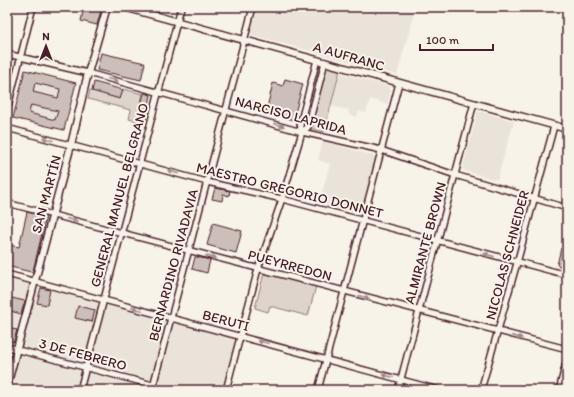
<svg xmlns="http://www.w3.org/2000/svg" width="574" height="397" font-family="Itim,sans-serif">
<style>
.built{fill:#eae3da}
.green{fill:#ded4cc;stroke:#947a7c}
.building{fill:#ccbfb9;stroke:#4a1f2b;fill-rule:evenodd}
.lines{fill:none;stroke-linecap:round;stroke-linejoin:round}
.minor-casing{stroke:#4a1f2b;stroke-width:8}
.major-casing{stroke:#4a1f2b;stroke-width:9}
.minor{stroke:#f7f3e8;stroke-width:5}
.major{stroke:#f7f3e8;stroke-width:6}
.oneway{fill:#a0898a}
.labels{text-anchor:middle;stroke-width:4;stroke-linejoin:round;paint-order:stroke}
.street-label{font-size:14px;fill:#4a1f2b;stroke:#f7f3e8}
</style>
<rect width="100%" height="100%" fill="#f7f3e8"/>
<filter id="ink" filterUnits="userSpaceOnUse"><feTurbulence type="fractalNoise" baseFrequency=".025" numOctaves="2"/><feDisplacementMap in="SourceGraphic" scale="8" xChannelSelector="R" yChannelSelector="G"/><feConvolveMatrix kernelMatrix="1 2 1 2 8 2 1 2 1" color-interpolation-filters="sRGB"/></filter>
<g filter="url(#ink)">
<g class="built">
<polygon points="256,7 416,7 397,75 249,34"/>
<polygon points="25,70 76,83 64,130 13,118"/>
<polygon points="340,73 388,86 391,90 387,104 370,99 366,113 359,111 357,117 348,114 349,110 331,106"/>
<polygon points="478,111 514,121 497,180 462,170"/>
<polygon points="323,141 377,157 361,215 319,203 330,164 318,160"/>
<polygon points="7,275 240,336 226,390 7,390"/>
</g>
<g class="green">
<polygon points="326,65 340,70 324,132 309,128"/>
<polygon points="123,89 143,94 136,121 129,119 131,110 88,99 90,90 120,99"/>
<polygon points="264,273 316,286 308,316 270,306 268,312 255,308"/>
</g>
<g class="building">
<polygon points="84,7 102,7 97,25 81,21"/>
<polygon points="101,53 145,63 141,80 97,70"/>
<path d="M25,70L76,83L64,130L13,118ZM35,83L60,89L58,98L33,92ZM31,105L58,111L55,120L29,113Z"/>
<polygon points="285,79 303,84 293,120 266,112 273,83 283,86"/>
<polygon points="94,82 123,90 120,99 92,91"/>
<polygon points="144,93 151,95 145,123 137,121"/>
<polygon points="215,188 230,191 229,196 223,194 222,201 212,199"/>
<polygon points="27,212 46,217 33,271 31,272 7,266 7,251 8,245 19,247"/>
<polygon points="213,223 242,231 236,253 207,245"/>
<polygon points="561,248 567,250 567,268 557,265"/>
<polygon points="195,257 197,257 210,260 207,273 192,269"/>
<polygon points="41,288 50,290 47,305 37,303"/>
<polygon points="7,297 25,301 21,314 7,310"/>
<polygon points="78,306 95,310 92,322 75,318"/>
<polygon points="7,328 17,330 14,341 13,342 7,341"/>
</g>
<g class="lines">
<g class="minor-casing">
<g id="minor">
<polyline points="7,54 88,73 302,132 381,150 455,175 567,208"/>
<polyline points="7,111 33,7"/>
<polyline points="7,128 207,182 282,199 567,275"/>
<polyline points="302,132 308,127 325,62"/>
<polyline points="7,203 567,349"/>
<polyline points="7,274 439,390"/>
<polyline points="7,347 153,385"/>
<polyline points="80,390 181,7"/>
<polyline points="152,390 253,7"/>
<polyline points="226,390 258,269 282,199 302,132 300,124 317,60"/>
<polyline points="318,390 399,83"/>
<polyline points="398,390 474,103"/>
<polyline points="481,390 517,263 554,126"/>
<polyline points="559,390 567,359"/>
</g>
</g>
<g class="major-casing">
<g id="major">
<polyline points="124,7 567,129"/>
<polyline points="7,386 71,145 88,73 107,7"/>
</g>
</g>
<use href="#minor" class="minor"/>
<use href="#major" class="major"/>
</g>
<defs><path id="oneway-solid" d="M-6-.8H1V-3.2L6.5 0L1 3.2V.8H-6Z"/></defs>
<g class="oneway">
<use href="#oneway-solid" transform="translate(113 80) rotate(16)"/>
<use href="#oneway-solid" transform="translate(279 125) rotate(16)"/>
<use href="#oneway-solid" transform="translate(48 139) rotate(-166)"/>
<use href="#oneway-solid" transform="translate(173 172) rotate(-164)"/>
<use href="#oneway-solid" transform="translate(72 220) rotate(14)"/>
<use href="#oneway-solid" transform="translate(489 255) rotate(-164)"/>
<use href="#oneway-solid" transform="translate(211 257) rotate(15)"/>
<use href="#oneway-solid" transform="translate(364 297) rotate(15)"/>
<use href="#oneway-solid" transform="translate(137 309) rotate(-165)"/>
<use href="#oneway-solid" transform="translate(517 337) rotate(14)"/>
<use href="#oneway-solid" transform="translate(263 342) rotate(-165)"/>
<use href="#oneway-solid" transform="translate(388 376) rotate(-165)"/>
</g>
</g>
<g class="labels">
<g class="street-label">
<text transform="translate(349 56) rotate(16)" y="5">A AUFRANC</text>
<text transform="translate(291 115) rotate(15)" y="5">NARCISO LAPRIDA</text>
<text transform="translate(290 190) rotate(14)" y="5">MAESTRO GREGORIO DONNET</text>
<text transform="translate(46 194) rotate(-75)" y="5">SAN MARTÍN</text>
<text transform="translate(119 195) rotate(-75)" y="5">GENERAL MANUEL BELGRANO</text>
<text transform="translate(425 243) rotate(-75)" y="5">ALMIRANTE BROWN</text>
<text transform="translate(507 255) rotate(-75)" y="5">NICOLAS SCHNEIDER</text>
<text transform="translate(173 265) rotate(-75)" y="5">BERNARDINO RIVADAVIA</text>
<text transform="translate(290 265) rotate(15)" y="5">PUEYRREDON</text>
<text transform="translate(226 320) rotate(15)" y="5">BERUTI</text>
<text transform="translate(83 354) rotate(15)" y="5">3 DE FEBRERO</text>
</g>
</g>
<rect width="574" height="397" fill="none" stroke="#f7f3e8" stroke-width="24"/>
<rect x="12" y="12" width="550" height="373" fill="none" stroke="#4a1f2b" stroke-width="1.5" filter="url(#ink)"/>
<g transform="translate(46 46)" stroke="#f7f3e8" stroke-width="3" paint-order="stroke">
<path d="M0-3L7 15L0 10L-7 15Z" fill="#4a1f2b"/>
<text y="-6" font-size="11" font-weight="bold" text-anchor="middle" fill="#4a1f2b">N</text>
</g>
<path d="M420 44v6h73v-6" fill="none" stroke="#4a1f2b" stroke-width="2"/>
<text x="426" y="44" font-size="12" fill="#4a1f2b" stroke="#f7f3e8" stroke-width="3" paint-order="stroke">100 m</text>
</svg>
